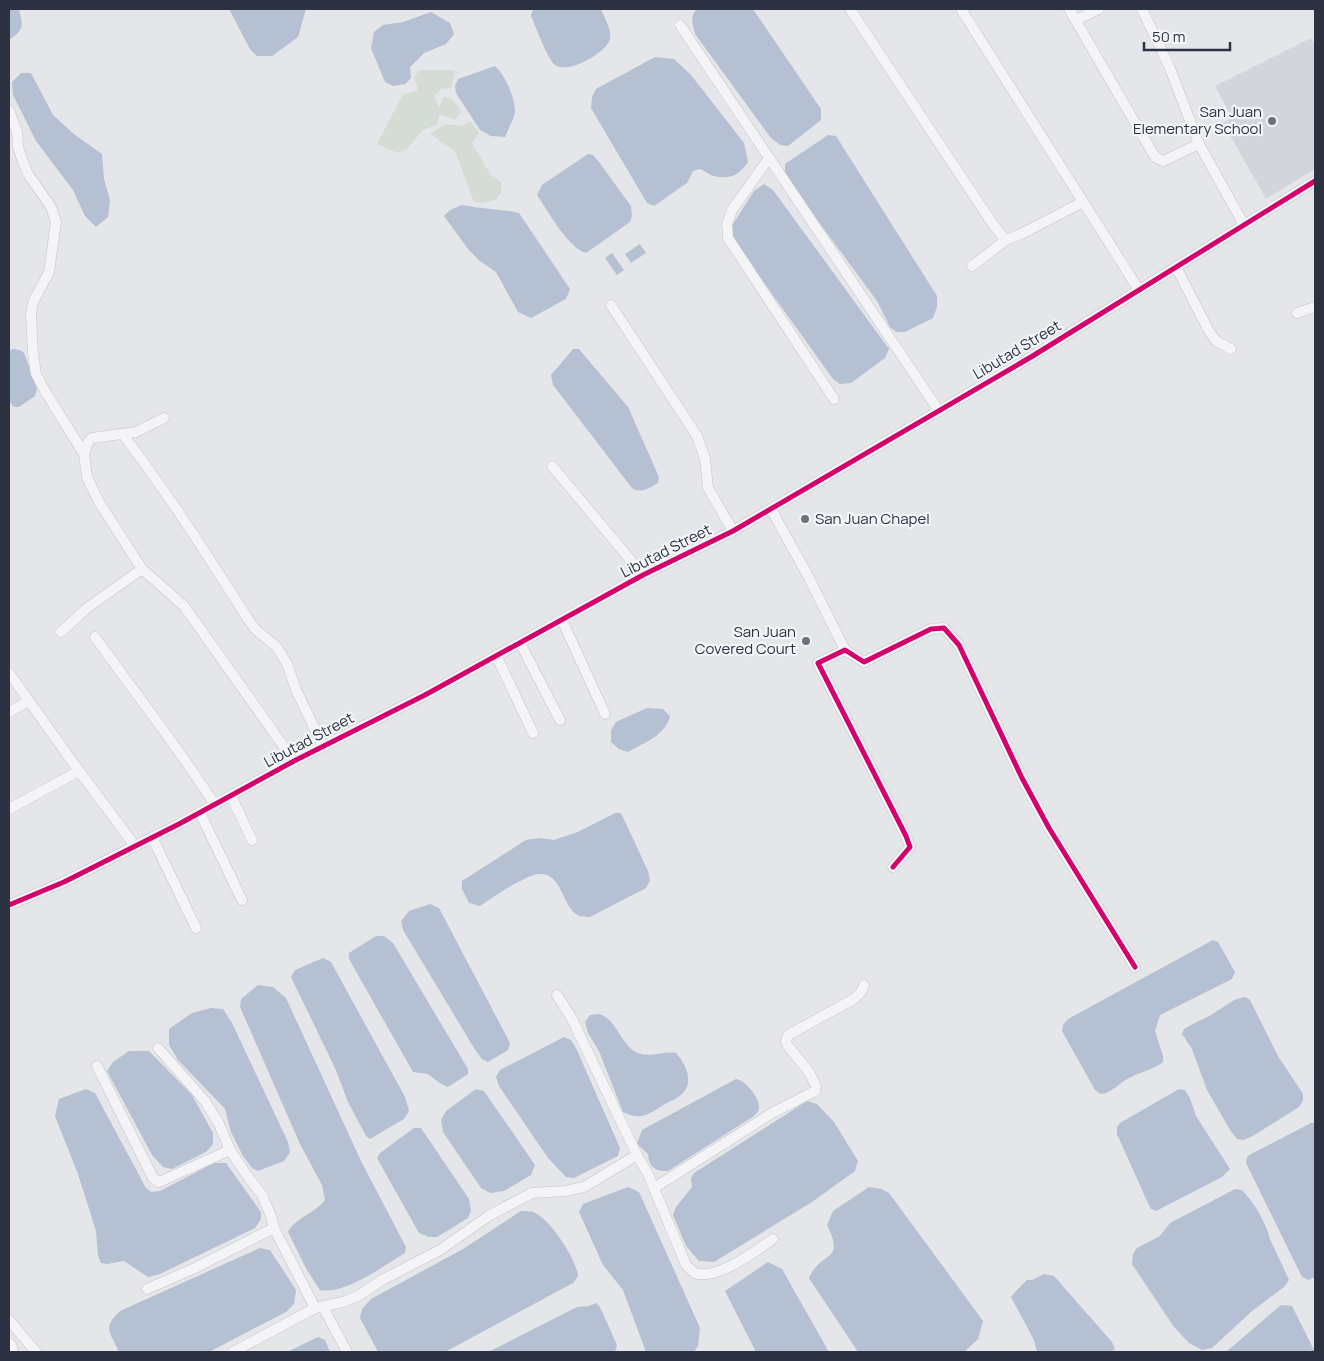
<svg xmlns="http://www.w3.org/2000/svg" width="1324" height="1361" font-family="Manrope,sans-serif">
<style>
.built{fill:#d3d5dc}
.green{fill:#d4dcd5}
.water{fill:#b5c0d2}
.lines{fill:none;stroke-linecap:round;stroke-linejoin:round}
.street-casing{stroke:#c2c4c7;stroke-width:11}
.secondary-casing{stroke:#c2c4c7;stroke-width:16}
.street{stroke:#f4f4f6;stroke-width:10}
.secondary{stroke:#f7f7f8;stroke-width:15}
.cycleway-casing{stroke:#f3f5f8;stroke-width:8}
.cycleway{stroke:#d6006c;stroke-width:5}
.poi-dot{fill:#6c717c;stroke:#f3f5f8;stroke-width:2}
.labels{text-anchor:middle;stroke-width:4.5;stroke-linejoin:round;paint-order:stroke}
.poi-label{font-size:15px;fill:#2c3242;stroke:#f3f5f8;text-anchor:end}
.street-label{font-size:15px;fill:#2c3242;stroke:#f3f5f8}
</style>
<rect width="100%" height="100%" fill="#e4e6e9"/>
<polygon class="built" points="1311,38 1315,45 1315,169 1266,199 1223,123 1232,118 1215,86"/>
<g class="green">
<polygon points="420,70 455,70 451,88 441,89 434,96 439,107 444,97 453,100 461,111 455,120 440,114 437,124 422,131 408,148 398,153 377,144 403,94 417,91 417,86 414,77"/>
<polygon points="470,121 479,133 472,143 490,174 501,182 501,192 496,200 483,203 474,202 455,151 430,134 446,124 462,126"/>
</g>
<g class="water">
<path d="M9,9H19C23,27 25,29 9,40Z"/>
<polygon points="229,9 306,9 298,37 272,56 257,56 250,49"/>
<path d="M534,9H601C604,17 612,30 610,39C607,52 568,75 555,65C547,58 536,27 531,16L532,12Z"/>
<path d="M697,9H753L821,109V120L788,146L780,145L771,138L695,34C693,25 689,16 697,9Z"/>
<polygon points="431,12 450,23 454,34 446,44 424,53 410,67 411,78 405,84 393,86 385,82 371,48 374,32 383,25 403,22"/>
<path d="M655,57L674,59L691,75L744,143L748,162C739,175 731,180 714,176C709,175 705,171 700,169L693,171L687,183L654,206L647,203L591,108L592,97L596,89Z"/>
<path d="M495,66C505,75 514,96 515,110C515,118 508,129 505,137L491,136L480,130L456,93L455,86L458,79Z"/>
<polygon points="21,73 31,73 53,115 75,135 102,154 104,179 110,200 108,217 96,227 85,216 73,190 36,141 13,95 12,82"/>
<polygon points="828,135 836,136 937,296 937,307 933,318 905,332 896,332 890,327 877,301 785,176 785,164"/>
<path d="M588,154L593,155L599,162L631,206L632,216L630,222L586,253C568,248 548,211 537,195L542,185Z"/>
<polygon points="764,184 773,190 889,349 885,358 851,383 840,384 833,379 734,241 731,227 754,191"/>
<path d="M462,205C481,209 500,209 519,213L570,289L566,299L531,318L518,312L496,272L480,261L468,249L444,216L450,210Z"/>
<polygon points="640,244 646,253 631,263 625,254"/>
<polygon points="612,253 624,270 617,275 605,258"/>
<polygon points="13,349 20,350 24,353 37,389 35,396 19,407 14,407 9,401 9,351"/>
<path d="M573,349H579L628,407L659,477L658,483C649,488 642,494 632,488L553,385L551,375Z"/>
<path d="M647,708L663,709L670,716C665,736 645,742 628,752L619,749L611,742V730L616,722Z"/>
<path d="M615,813H621L648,871L650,881L646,888L590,917C585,917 580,917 576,914C561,903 562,872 538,874C524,876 493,897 480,906L469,903L462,889V881L526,840L539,838L554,840L578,832Z"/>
<polygon points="430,904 439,908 510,1043 508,1050 488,1062 482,1059 474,1048 403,930 401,921 409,911"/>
<polygon points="376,936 384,936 393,943 468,1069 468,1074 448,1087 441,1084 428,1074 413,1072 349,959 349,953"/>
<path d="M1213,940L1218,942L1235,972L1232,979L1160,1015L1155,1031L1163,1056V1062C1153,1070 1140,1072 1129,1078C1119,1083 1112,1093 1101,1094L1095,1090L1062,1031L1063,1025L1068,1019Z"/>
<polygon points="323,958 331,962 405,1097 409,1111 404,1119 370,1139 366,1136 348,1102 335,1068 291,977 295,970"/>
<path d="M258,985L273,987L286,998L361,1161L406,1247L405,1253C383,1266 345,1295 320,1290L307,1270L288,1232C294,1219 315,1213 325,1200L322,1185L300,1144L240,1007L241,999Z"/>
<polygon points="1244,997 1249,999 1253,1006 1278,1056 1303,1094 1303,1101 1299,1107 1251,1137 1243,1140 1237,1139 1230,1130 1207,1090 1192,1049 1182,1034 1184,1029 1189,1026 1211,1015 1234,1000"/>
<polygon points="211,1008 223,1009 232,1023 288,1142 290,1152 284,1161 258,1171 252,1168 243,1156 231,1132 225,1109 178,1060 169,1045 169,1029 192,1013"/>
<path d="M599,1014C619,1020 620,1048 641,1054C652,1057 665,1051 676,1053C685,1063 695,1082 682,1094C678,1098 671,1101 665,1104C649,1114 642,1121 623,1112L599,1051L588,1033L585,1022L590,1015Z"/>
<polygon points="564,1037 571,1040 576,1048 620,1148 618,1156 574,1178 566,1177 548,1158 499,1086 496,1077 500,1070"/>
<polygon points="129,1051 149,1051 192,1095 213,1133 213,1144 206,1152 172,1169 163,1167 152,1155 107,1071 113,1062"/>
<path d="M736,1079C746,1081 757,1095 759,1105C760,1110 757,1113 754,1116L668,1171C655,1172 649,1167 648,1154L637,1144L642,1130Z"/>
<polygon points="86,1089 95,1093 146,1188 151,1192 160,1191 214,1163 226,1163 261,1212 261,1219 255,1228 160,1274 148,1277 124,1261 107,1264 101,1263 98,1256 96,1231 78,1174 55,1116 59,1099"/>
<polygon points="476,1089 484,1091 535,1165 531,1175 504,1191 490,1193 481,1188 443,1132 441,1120 446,1111"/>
<polygon points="1179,1089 1185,1090 1190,1098 1196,1116 1230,1169 1222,1177 1156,1211 1151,1209 1147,1201 1117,1134 1117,1127 1120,1123"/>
<polygon points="807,1101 817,1104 834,1122 858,1161 855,1171 812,1202 714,1262 699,1261 686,1246 673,1215 676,1207 692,1187 691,1178 694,1173"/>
<polygon points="1311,1123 1315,1123 1315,1277 1309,1280 1302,1277 1246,1163 1247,1157 1251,1154"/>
<polygon points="414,1128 421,1128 469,1199 471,1211 468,1218 437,1237 429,1237 419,1233 377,1158 380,1153"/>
<polygon points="628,1187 639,1192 700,1328 698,1346 694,1352 646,1352 623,1290 603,1265 579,1212 583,1204"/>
<path d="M869,1187L881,1189L889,1193L983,1321L978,1339L964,1352H858L809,1278C821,1250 846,1263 827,1225L833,1211Z"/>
<path d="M1235,1189L1242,1190C1254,1202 1266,1223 1270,1239L1289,1280L1284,1287L1252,1311L1212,1348L1202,1350L1189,1343L1174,1327L1132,1264L1133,1254L1137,1248L1160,1236L1170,1223Z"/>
<path d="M521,1211C525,1211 530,1211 533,1212C549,1217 577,1260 578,1276L573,1283L445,1352H378L360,1318L362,1309L371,1299L463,1249Z"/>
<path d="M260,1248L270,1250L296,1290L294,1304L286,1312L209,1352H119C110,1332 102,1328 120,1311Z"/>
<polygon points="768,1262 782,1269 829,1352 756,1352 725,1291"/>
<polygon points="1044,1274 1054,1276 1112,1342 1115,1349 1111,1352 1037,1352 1034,1340 1011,1297 1015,1292 1027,1280 1032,1280"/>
<polygon points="596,1303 600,1307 617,1345 615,1352 488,1352 577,1307 589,1306"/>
<polygon points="1281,1305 1292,1306 1315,1352 1226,1352"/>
<polygon points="318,1337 325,1340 330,1352 287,1352"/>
</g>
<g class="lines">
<g class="street-casing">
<g id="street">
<polyline points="850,9 994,226 1006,240 1021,234 1083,202"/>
<polyline points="961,9 1139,290"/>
<polyline points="1069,9 1155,157 1163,161 1199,144"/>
<polyline points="1142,9 1169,66 1199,144 1244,225"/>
<polyline points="1076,20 1099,9"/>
<polyline points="680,25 939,411"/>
<polyline points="9,110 17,132 18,147 23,162 28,174 51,207 56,222 49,272 33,302 31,314 33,354 36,374 45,391 84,454"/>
<polyline points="769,158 732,210 727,224 728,238 834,399"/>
<polyline points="972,266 1006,240"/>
<polyline points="1176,267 1209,331 1216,341 1231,349"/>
<polyline points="611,305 697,436 705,459 708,488 733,531"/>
<polyline points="1297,313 1315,307"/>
<polyline points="164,418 136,432 92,438 88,442 84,454 87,477 99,502 142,569 184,606 294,761"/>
<path d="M124,434L126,439C170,496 209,558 248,619L255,629L277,647L287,664L297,692L323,746"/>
<polyline points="552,466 643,575"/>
<polyline points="771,509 808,576 845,650"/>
<polyline points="562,620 605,714"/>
<polyline points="61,632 87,608 142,569"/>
<path d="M95,637C135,693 178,747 215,805"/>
<polyline points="520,643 560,720"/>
<polyline points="496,655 533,733"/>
<polyline points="9,673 79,771 135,846"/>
<polyline points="9,712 29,701"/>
<polyline points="231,796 252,840"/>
<polyline points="9,809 79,771"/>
<polyline points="200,813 242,900"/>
<polyline points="152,837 196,928"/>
<polyline points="893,867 910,847 906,836 818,663 845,650 864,662 931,629 944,628 959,645 1022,778 1049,828 1135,967"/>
<polyline points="9,905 64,882 179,824 294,761 425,695 643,575 733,531 1031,357 1315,181"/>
<polyline points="557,995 572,1019 637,1155"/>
<polyline points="158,1048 205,1101 219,1124 230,1150 246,1174 262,1195 271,1216 274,1228"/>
<polyline points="97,1066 153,1178 159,1182 230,1150"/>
<polyline points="654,1188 772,1113 815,1091 816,1086 809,1072 788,1046 786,1041 788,1035 854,999 861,992 864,985"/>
<polyline points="147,1289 195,1268 274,1228 315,1308"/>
<polyline points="323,1307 347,1352"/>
<polyline points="9,1320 36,1352"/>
<path d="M233,1352L315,1308L343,1302L358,1296L382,1280L440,1250L490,1215L532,1193L565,1191L584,1187L637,1155L648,1174L686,1265C689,1268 692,1271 695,1273C716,1281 756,1251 773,1239"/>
</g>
</g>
<g class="secondary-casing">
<polyline id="secondary" points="9,1346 10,1352"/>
</g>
<use href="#street" class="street"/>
<use href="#secondary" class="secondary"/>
<g class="cycleway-casing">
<g id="cycleway">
<polyline points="893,867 910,847 906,836 818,663 845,650 864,662 931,629 944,628 959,645 1022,778 1049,828 1135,967"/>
<polyline points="9,905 64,882 179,824 294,761 425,695 643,575 733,531 1031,357 1315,181"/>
</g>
</g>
<use href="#cycleway" class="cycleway"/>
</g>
<g class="poi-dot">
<circle cx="1272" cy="121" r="5"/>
<circle cx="805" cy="519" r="5"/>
<circle cx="806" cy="641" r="5"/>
</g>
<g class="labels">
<g class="poi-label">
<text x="1262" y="117">San Juan<tspan x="1262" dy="17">Elementary School</tspan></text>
<text x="815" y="524" text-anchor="start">San Juan Chapel</text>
<text x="796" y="637">San Juan<tspan x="796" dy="17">Covered Court</tspan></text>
</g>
<g class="street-label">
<text transform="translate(1017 350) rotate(-31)" y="5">Libutad Street</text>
<text transform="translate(666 551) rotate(-27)" y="5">Libutad Street</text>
<text transform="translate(309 740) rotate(-28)" y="5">Libutad Street</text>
</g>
</g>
<rect width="1324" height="1361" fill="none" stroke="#2c3242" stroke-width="20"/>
<path d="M1144 42v8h86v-8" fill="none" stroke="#2c3242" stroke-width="2.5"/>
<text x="1152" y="42" font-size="15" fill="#2c3242" stroke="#f3f5f8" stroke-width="4" paint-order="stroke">50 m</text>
</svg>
